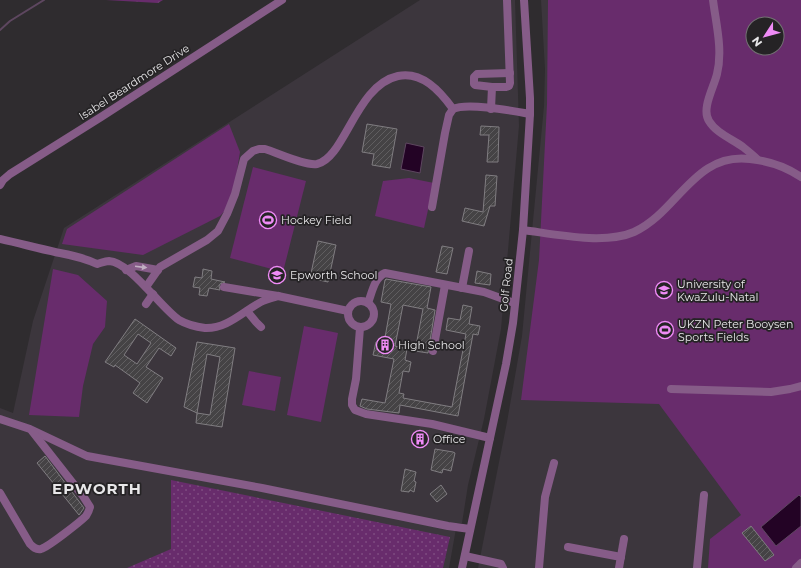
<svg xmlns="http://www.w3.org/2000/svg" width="801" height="568" font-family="Montserrat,sans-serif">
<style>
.built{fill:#3c363d;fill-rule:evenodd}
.grass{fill:url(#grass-dots)}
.forest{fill:url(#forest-firs)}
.pitch{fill:#682c6c;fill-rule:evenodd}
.water{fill:#230325;stroke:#5e4760}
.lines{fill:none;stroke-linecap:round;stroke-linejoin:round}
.stream{stroke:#5e4760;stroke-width:2}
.building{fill:url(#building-hatch);stroke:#807d81;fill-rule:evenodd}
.minor{stroke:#865c88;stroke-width:8}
.oneway{fill:#c1afc2}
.labels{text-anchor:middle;stroke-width:3.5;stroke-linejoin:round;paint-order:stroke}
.street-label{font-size:11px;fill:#e8e7e9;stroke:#252325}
.poi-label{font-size:11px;fill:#e8e7e9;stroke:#252325;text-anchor:start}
.district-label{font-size:15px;font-weight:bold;letter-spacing:1px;fill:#e8e7e9;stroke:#252325}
</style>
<defs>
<pattern id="grass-dots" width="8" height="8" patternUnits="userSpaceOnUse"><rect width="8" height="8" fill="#682c6c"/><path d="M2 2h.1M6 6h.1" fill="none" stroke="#7e4b81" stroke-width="1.8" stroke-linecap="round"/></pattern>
<pattern id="forest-firs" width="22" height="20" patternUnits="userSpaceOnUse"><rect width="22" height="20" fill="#682c6c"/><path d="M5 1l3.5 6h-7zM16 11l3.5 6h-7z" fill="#7e4b81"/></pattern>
<pattern id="building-hatch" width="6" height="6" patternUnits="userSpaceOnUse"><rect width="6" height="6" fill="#454345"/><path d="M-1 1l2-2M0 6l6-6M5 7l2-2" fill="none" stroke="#605e60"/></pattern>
</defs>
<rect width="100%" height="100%" fill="#2f2c2f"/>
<g class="built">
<polygon points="420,0 515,0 519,126 501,329 484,419 468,485 462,523 457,523 449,568 0,568 0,408 13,413 33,321 64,228"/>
<path d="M541,0H801L800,568H478L507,422L522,336L544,106L545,69ZM753,24H777V48H753Z"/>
</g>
<polygon class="grass" points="171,480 450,537 443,568 127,568 171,549"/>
<polygon class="forest" points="106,0 163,0 158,3"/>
<g class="pitch">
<path d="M548,0H801V560L793,568H708L710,539L741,515L659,404L521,400L539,260L547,104ZM753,24H777V48H753Z"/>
<polygon points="229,124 240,152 232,203 220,216 143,255 62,244 67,229"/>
<polygon points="253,167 306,181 283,272 230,258"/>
<polygon points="409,178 434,183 424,228 375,216 383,181"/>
<polygon points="53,269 78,275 107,301 105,327 93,344 83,386 79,417 29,415"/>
<polygon points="304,326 338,333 321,422 287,415"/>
<polygon points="249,371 281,377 275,411 242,405"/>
</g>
<g class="water">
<polygon points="406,143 424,147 420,173 401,169"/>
<polygon points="799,495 801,497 801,526 776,546 761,527"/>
</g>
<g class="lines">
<polyline class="stream" points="0,30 10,21 44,0"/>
</g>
<g class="building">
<polygon points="367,124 397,129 390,168 372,165 374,154 362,152"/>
<polygon points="481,126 499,127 498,162 487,162 489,135 480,135"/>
<polygon points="486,175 497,176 495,206 490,206 484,226 462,221 465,208 483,212"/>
<polygon points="318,241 336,245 328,282 310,278"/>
<polygon points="442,246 453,248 447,274 436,272"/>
<polygon points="203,269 212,271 211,279 225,282 220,284 219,286 220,290 209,288 207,296 199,295 200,288 193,287 195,277 202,278"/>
<polygon points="477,271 491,274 490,285 475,283"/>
<polygon points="386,279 431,287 427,308 435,310 428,353 415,351 423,309 403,305 395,346 407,349 405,360 411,362 409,372 403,371 399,393 404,394 403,398 452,407 466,334 446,330 448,318 460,320 463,305 472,307 469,324 480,326 478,335 473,334 458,416 400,405 399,413 367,409 360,406 362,399 385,403 394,359 373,355 376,342 384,343 391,304 381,302 385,280"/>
<path d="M135,319L176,348L171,356L159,348L146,367L163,378L147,403L133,393L140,383L115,365L114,367L105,362ZM138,334L151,343L137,364L124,355Z"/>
<path d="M197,342L235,348L222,427L196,423L197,413L184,407ZM207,354L220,357L210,415L197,413Z"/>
<polygon points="417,434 426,437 423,446 416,443 416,441 415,440"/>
<polygon points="435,449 453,452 455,453 451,471 443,469 442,473 431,470"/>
<polygon points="45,456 84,508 79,515 37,463"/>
<polygon points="405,469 416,472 414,481 416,482 414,492 410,490 409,492 401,491"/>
<polygon points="441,485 447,494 437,502 430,494"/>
<polygon points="751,526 774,555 765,561 742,533"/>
</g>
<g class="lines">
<g class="minor">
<path d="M713,0C716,24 723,50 717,74C714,87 701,109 709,121C716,133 732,139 743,147C748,151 753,155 757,159"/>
<polyline points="492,87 475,85 474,84 474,77 477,74 510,73"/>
<polyline points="491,109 492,87 506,87 509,86 510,83 507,0"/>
<polyline points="0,185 3,180 10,174 101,117 282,0"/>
<path d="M432,207L445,133L449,115L453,109C467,102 513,111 530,114"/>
<path d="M523,230C554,234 604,245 634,232C678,212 694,152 750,159C769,161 785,166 801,177"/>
<path d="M0,239C18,243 37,248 55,252C70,255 83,257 97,264C101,263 105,261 109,261C130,262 161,308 179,320C186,324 197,327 205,328C228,329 244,310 263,301C267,299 273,298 278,296"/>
<polyline points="126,270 136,266 158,270"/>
<path d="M146,287L160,267L207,240L218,231L227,214L235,194L244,159L253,151L259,149H265C278,153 305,166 317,164C345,158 356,85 398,76C422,71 440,91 453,109"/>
<polyline points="224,287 278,296 348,311"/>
<polyline points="462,288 469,251"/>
<circle cx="361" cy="314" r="13"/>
<path d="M368,303C372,293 374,278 385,273L484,292L514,303"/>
<polyline points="146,304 153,294"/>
<polyline points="247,311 256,322 261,327"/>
<polyline points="360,328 356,379 352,399 352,405 355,410 366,414 432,424 490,438"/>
<polyline points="433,351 445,285"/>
<polyline points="671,389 771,392 790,389 801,386"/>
<polyline points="0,419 30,429 87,456 262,488 448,526 470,529"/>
<path d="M0,493L30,544C33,547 36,550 41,549C48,547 80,522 86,516C88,513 89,511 90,507L83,496L32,431"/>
<polyline points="568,547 621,557"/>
<polyline points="465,556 501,564 503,568"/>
<polyline points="462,568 506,364 513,323 523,230 530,114 530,98 524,0"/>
<polyline points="539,568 545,497 554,463"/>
<polyline points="619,568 624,539"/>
<polyline points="697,568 704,495"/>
<polyline points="796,568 801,563"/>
</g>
</g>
<defs><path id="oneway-solid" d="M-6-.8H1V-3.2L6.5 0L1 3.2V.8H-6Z"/></defs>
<use class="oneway" href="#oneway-solid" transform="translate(141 267) rotate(7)"/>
<defs>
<g id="stadium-ring" transform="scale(0.9)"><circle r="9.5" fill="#252325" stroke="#ef8bf6" stroke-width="1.5"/><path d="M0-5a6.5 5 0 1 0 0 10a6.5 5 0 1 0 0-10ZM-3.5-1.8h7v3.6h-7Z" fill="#ef8bf6"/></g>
<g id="school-ring" transform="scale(0.9)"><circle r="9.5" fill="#252325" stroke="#ef8bf6" stroke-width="1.5"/><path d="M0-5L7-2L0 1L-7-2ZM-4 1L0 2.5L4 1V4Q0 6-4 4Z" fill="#ef8bf6"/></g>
<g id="university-ring" transform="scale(0.9)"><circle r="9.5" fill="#252325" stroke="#ef8bf6" stroke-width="1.5"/><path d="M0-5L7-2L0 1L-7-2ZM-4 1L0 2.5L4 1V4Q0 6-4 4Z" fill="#ef8bf6"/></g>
<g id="building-ring" transform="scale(0.9)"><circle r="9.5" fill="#252325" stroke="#ef8bf6" stroke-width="1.5"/><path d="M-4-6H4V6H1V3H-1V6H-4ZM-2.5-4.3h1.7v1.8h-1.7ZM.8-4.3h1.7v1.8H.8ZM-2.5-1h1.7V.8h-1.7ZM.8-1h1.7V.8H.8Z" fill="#ef8bf6"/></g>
</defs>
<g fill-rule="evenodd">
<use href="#stadium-ring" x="268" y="220"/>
<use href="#school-ring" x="277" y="275"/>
<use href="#university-ring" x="664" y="290"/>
<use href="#stadium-ring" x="665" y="330"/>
<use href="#building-ring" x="385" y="345"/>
<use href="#building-ring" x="420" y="439"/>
</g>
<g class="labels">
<g class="street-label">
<text transform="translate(134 82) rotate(-33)" y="4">Isabel Beardmore Drive</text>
<text transform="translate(506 285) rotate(-84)" y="4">Golf Road</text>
</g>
<g class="poi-label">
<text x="281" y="224">Hockey Field</text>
<text x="290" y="279">Epworth School</text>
<text x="677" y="288">University of<tspan x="677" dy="13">KwaZulu-Natal</tspan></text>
<text x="678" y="328">UKZN Peter Booysen<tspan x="678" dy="13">Sports Fields</tspan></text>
<text x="398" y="349">High School</text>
<text x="433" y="443">Office</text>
</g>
<g class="district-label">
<text x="97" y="494">EPWORTH</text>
</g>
</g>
<g transform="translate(765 36) rotate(234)"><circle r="19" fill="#252325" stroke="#737173"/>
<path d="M0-3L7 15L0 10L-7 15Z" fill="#ef8bf6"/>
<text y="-6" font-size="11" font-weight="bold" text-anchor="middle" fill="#e8e7e9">N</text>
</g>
</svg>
